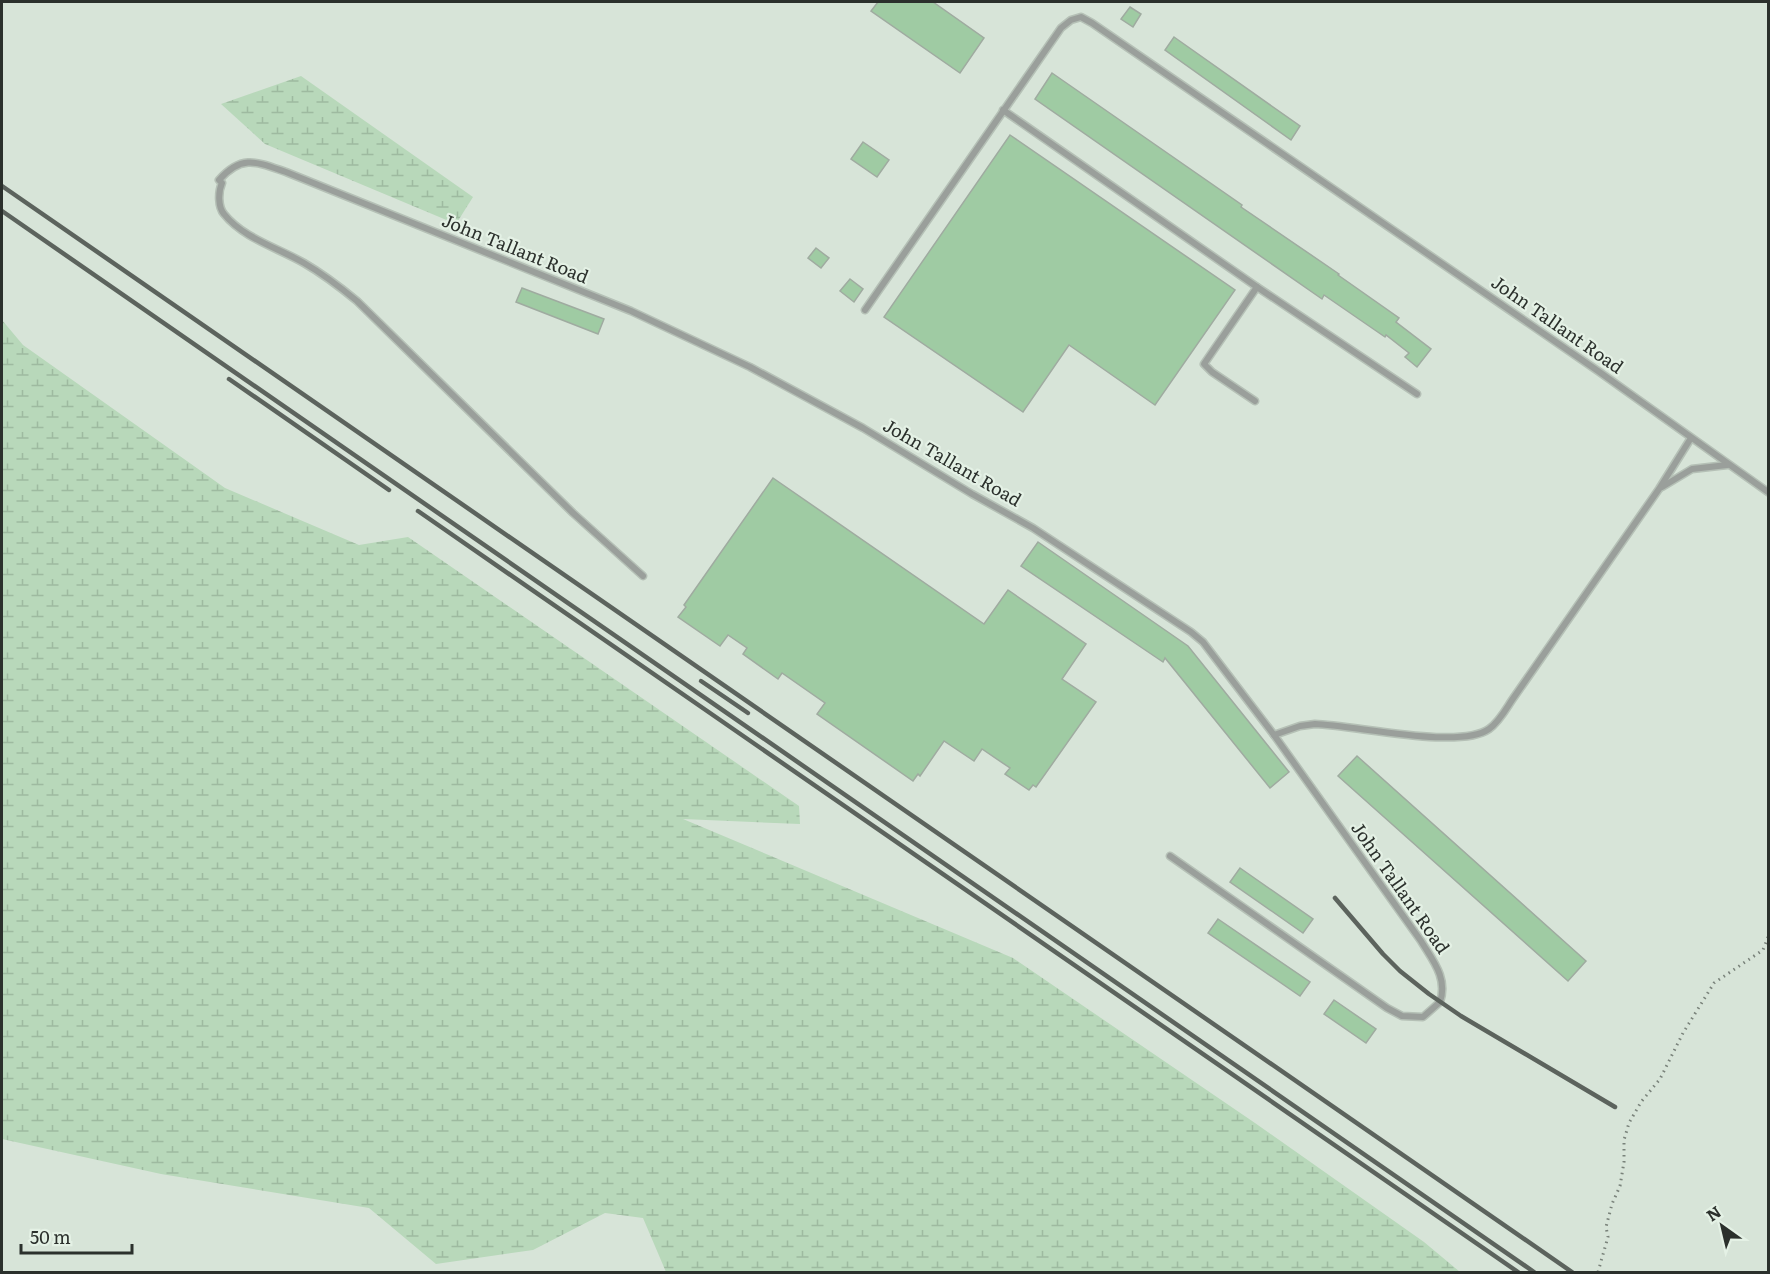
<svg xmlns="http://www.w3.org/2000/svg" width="1770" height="1274" font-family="Literata,serif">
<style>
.wetland{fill:url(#wetland-marsh)}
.building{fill:#9fcba3;stroke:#9faba0;stroke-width:1.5}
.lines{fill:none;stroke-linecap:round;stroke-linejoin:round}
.lane-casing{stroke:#b5c0b6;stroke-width:9}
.path{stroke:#79827a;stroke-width:3;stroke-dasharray:1.5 4.5;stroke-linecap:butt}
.lane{stroke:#9a9f9b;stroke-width:6}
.rail{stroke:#5c635d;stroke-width:4.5}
.labels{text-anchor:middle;stroke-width:4.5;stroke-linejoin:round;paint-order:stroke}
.street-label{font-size:18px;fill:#2b302c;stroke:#e4f1e5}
</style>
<defs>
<pattern id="wetland-marsh" width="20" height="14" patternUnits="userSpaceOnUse" patternTransform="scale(1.5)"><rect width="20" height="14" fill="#b8d8ba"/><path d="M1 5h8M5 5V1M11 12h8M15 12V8" fill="none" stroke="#9ebaa0"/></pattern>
</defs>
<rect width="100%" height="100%" fill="#d7e4d8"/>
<g class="wetland">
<polygon points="301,76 473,197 456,224 265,144 221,104"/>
<polygon points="2,320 23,345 225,488 359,545 408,537 799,806 800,824 683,819 1013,958 1255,1123 1424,1242 1460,1272 666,1272 643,1218 605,1213 533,1250 436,1264 369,1208 161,1174 2,1139"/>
</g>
<g class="building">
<polygon points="878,2 933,2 984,38 960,73 871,11"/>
<polygon points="1130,7 1141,14 1133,27 1121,19"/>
<polygon points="1174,37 1300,126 1291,140 1165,50"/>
<polygon points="1052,73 1242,205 1241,207 1339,274 1338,275 1399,318 1396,322 1431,349 1417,367 1405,357 1409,353 1386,335 1385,337 1324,295 1322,299 1035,99"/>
<polygon points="1010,135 1235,290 1155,405 1069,345 1023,412 884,317"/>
<polygon points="863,142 889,160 877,177 851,159"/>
<polygon points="816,248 829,258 821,268 808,258"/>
<polygon points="850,279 863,289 854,302 840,291"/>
<polygon points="522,288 604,319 598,334 516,302"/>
<polygon points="773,478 984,624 1008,590 1086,644 1062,679 1096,702 1036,787 1033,785 1029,790 1005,774 1010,768 982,749 974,761 944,741 920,776 918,774 913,781 817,714 825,703 782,673 778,679 743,654 747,648 728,635 720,646 678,617 686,607 684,605"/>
<polygon points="1038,542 1188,646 1289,772 1270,788 1165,658 1163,662 1021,566"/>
<polygon points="1357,756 1586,961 1568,981 1338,776"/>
<polygon points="1240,868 1313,919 1303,933 1230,882"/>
<polygon points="1218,919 1310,982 1300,996 1208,933"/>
<polygon points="1334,1000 1376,1029 1366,1043 1324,1014"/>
</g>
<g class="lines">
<g class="lane-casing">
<g id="lane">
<polyline points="1003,110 1257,287 1417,394"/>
<polyline points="865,310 1061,28 1071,20 1081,17 1092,23 1598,371 1768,492"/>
<polyline points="1255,401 1212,372 1204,364 1257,287"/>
<polyline points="1662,487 1692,469 1727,465"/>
<path d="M643,576L573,513L357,301C340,287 323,274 304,263C278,248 243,238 224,214C218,207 218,192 222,183L219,180C242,154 257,162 286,172L631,311L750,367L863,428L972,494L1033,528L1191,632L1203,642L1274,735L1421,941C1433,961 1448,978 1440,1002L1423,1017L1402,1016L1387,1008L1170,856"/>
<path d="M1274,735L1300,726L1315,724C1355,725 1459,750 1489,729C1499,722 1506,709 1512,700L1659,489L1691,438"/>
</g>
</g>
<polyline class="path" points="1598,1272 1608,1237 1606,1227 1612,1204 1620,1186 1624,1162 1624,1140 1629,1123 1641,1102 1660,1079 1683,1033 1714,983 1763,950 1768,937"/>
<use href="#lane" class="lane"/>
<g class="rail">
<polyline points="2,186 1572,1272"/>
<polyline points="2,211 1534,1272"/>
<polyline points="229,379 389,490"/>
<polyline points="418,511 1518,1272"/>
<polyline points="701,681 748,713"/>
<polyline points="1335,898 1383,954 1400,971 1429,994 1461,1016 1615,1107"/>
</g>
</g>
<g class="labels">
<g class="street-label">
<text transform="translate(515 249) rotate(22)" y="6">John Tallant Road</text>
<text transform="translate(1557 325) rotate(35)" y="6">John Tallant Road</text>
<text transform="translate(952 463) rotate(30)" y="6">John Tallant Road</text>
<text transform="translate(1400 888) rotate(55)" y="6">John Tallant Road</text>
</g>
</g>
<rect width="1770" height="1274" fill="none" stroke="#2b302c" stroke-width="6"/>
<g transform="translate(1722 1226) rotate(326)" stroke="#e4f1e5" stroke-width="4.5" paint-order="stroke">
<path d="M0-4.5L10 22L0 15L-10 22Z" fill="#2b302c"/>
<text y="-9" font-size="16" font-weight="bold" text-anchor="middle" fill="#2b302c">N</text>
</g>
<path d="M21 1244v9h111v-9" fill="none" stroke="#2b302c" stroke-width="3"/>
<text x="30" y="1244" font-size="18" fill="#2b302c" stroke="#e4f1e5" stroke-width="4.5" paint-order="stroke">50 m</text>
</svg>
